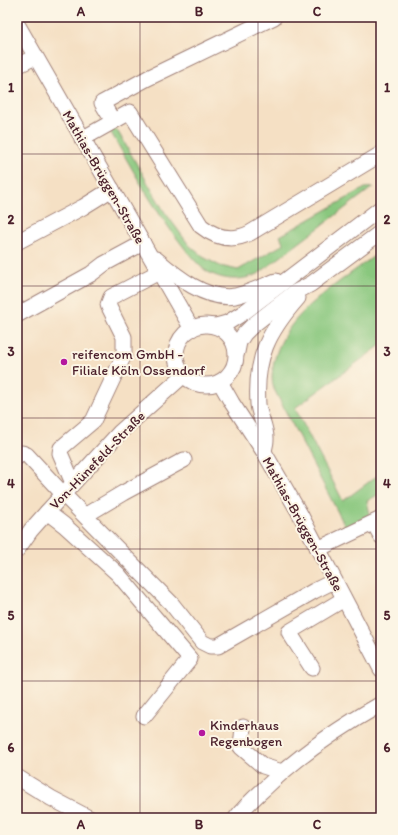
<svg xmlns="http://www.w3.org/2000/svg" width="398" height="835" font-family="Itim,sans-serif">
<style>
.green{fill:#89c77e;stroke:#6a7354}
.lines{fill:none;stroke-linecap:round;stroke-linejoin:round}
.minor-casing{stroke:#a08078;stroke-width:17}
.minor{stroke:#fff;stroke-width:15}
.grid{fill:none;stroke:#4a1f2b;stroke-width:1;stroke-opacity:0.55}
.poi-dot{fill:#b5179e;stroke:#fcf5e5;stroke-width:1.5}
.labels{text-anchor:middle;stroke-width:4;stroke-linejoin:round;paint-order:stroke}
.street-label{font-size:14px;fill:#4a1f2b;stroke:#fcf5e5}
.poi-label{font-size:14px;fill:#4a1f2b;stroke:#fcf5e5;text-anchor:start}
.neatline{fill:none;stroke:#4a1f2b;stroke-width:1.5}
.grid-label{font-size:13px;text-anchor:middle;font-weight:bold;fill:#4a1f2b}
</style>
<rect width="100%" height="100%" fill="#fcf5e5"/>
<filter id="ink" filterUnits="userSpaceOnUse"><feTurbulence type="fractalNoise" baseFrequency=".025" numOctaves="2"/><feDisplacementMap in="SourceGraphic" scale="8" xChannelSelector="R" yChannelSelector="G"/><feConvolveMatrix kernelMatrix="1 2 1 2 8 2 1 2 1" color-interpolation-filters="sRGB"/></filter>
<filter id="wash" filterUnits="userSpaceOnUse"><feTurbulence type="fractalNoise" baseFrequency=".012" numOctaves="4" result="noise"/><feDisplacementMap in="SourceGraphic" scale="16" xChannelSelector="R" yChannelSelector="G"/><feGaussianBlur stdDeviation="0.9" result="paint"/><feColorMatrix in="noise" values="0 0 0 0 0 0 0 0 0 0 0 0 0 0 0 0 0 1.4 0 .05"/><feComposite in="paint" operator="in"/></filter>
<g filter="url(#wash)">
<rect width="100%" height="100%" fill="#f5e0c4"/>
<g class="green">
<path d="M107,126L117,130L164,211L189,245L203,257L220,266L238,270L284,244L280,236L365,188L373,187L258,274C241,281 225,281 208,272C198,266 190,255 182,245C153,209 131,166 107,126Z"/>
<path d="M381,251V345L295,408L343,501L381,473V493L367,501L370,514L346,528L274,389C271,380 272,372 274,362C283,325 308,306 336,284C351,273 366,262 381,251Z"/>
</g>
</g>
<g filter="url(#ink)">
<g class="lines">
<g class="minor-casing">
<g id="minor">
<polyline points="17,24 192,329"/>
<polyline points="17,66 35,57"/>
<polyline points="113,121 102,103 148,78 274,17"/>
<path d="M82,139L130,112L201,226C216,238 232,242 250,233L381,154"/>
<polyline points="17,242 83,207 112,189"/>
<path d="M156,259C176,276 206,301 235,296C250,293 263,286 276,281"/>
<polyline points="17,315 91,274 104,264 143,243"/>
<circle cx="206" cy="355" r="30"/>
<polyline points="216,326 227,323 243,313 381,208"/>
<polyline points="237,352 239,342 244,334 253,325 294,293 311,284 381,232"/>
<polyline points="220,382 232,403 264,452 300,514 381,669"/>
<path d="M264,452C264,448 266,445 266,440C267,428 259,416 258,404C255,358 268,332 298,298"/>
<polyline points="17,457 22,453 27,455 63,494 171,603 202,642 210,646 218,646 314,591 334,581"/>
<polyline points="73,483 60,453 61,448 93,421 124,355 124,337 108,305 111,297 159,272"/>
<polyline points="47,512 64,525 118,574 190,659 144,716"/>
<polyline points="86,515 123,493 184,460"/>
<polyline points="374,523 381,536"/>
<polyline points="318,549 381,519"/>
<polyline points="17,550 31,530 47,512 120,432 184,375"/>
<polyline points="312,668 289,632 344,599"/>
<polyline points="243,727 241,747 263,766 282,772"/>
<polyline points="17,777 51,798 89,818"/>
<path d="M236,818C244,807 254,798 264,789C298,756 339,728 381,704"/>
</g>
</g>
<use href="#minor" class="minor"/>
</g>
</g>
<path class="grid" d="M140,17V818M258,17V818M17,154H381M17,286H381M17,418H381M17,549H381M17,681H381"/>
<g class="poi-dot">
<circle cx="64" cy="362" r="4"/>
<circle cx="202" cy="733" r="4"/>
</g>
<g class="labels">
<g class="street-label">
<text transform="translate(104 177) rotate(60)" y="5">Mathias-Brüggen-Straße</text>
<text transform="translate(97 460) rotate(-46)" y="5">Von-Hünefeld-Straße</text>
<text transform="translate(303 524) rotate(61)" y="5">Mathias-Brüggen-Straße</text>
</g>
<g class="poi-label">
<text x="72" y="359">reifencom GmbH -<tspan x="72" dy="16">Filiale Köln Ossendorf</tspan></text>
<text x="210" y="730">Kinderhaus<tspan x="210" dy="16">Regenbogen</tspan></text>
</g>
</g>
<rect width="398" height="835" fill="none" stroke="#fcf5e5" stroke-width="44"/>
<rect x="22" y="22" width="354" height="791" class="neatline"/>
<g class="grid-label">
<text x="81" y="16">A</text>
<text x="199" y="16">B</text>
<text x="317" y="16">C</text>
<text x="11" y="92">1</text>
<text x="387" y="92">1</text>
<text x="11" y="224">2</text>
<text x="387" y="224">2</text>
<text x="11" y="356">3</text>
<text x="387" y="356">3</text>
<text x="11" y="488">4</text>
<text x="387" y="488">4</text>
<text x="11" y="620">5</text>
<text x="387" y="620">5</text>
<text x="11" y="752">6</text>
<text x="387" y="752">6</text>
<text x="81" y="829">A</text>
<text x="199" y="829">B</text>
<text x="317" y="829">C</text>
</g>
</svg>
